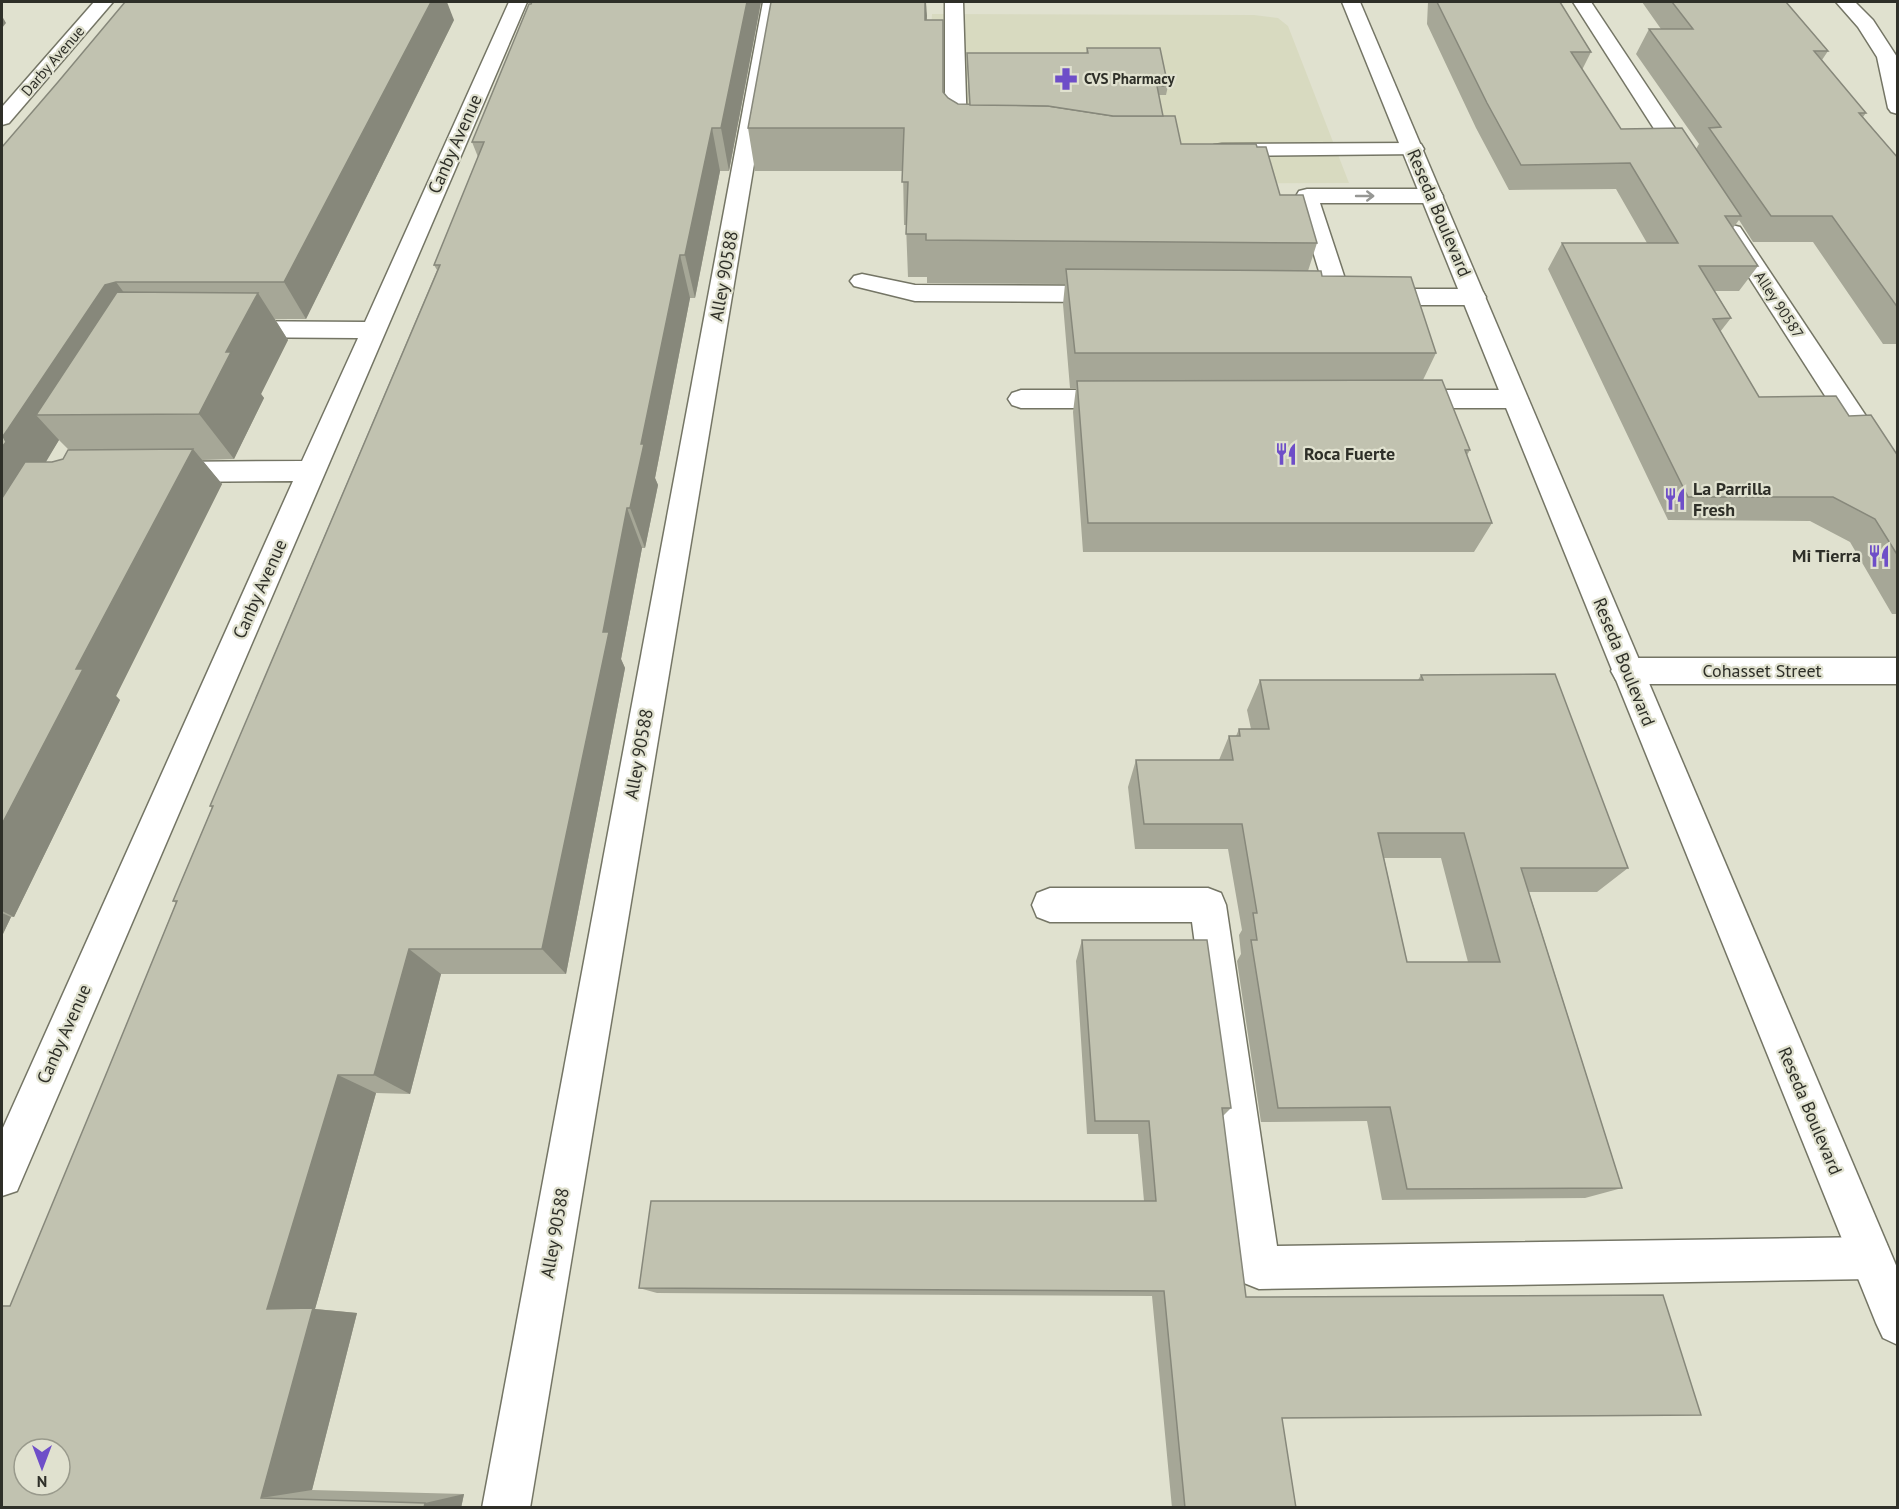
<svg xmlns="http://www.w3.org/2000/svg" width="1899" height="1509" font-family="'PT Sans',sans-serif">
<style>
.built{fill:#d8dac0}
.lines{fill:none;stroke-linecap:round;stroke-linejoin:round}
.minor-casing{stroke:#747565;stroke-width:3}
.major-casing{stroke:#747565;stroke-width:3}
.minor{fill:#fff;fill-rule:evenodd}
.major{fill:#fff;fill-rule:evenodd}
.wall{fill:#a6a797;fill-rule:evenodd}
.shaded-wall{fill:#87887b}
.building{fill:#c1c2b0;stroke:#87887b;stroke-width:1.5;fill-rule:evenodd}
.oneway{stroke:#969794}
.labels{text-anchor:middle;stroke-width:4.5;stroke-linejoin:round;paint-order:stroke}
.far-street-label{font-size:15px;fill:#2e2f28;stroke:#e0e1cf}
.far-poi-label{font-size:15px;font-weight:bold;fill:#2e2f28;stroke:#e0e1cf;text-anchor:start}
.street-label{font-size:18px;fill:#2e2f28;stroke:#e0e1cf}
.poi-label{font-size:18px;font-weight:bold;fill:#2e2f28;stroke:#e0e1cf;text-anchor:start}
</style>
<rect width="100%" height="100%" fill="#e0e1cf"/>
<polygon class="built" points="932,14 1254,15 1278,18 1288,26 1349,183 923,185"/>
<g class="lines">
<g class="minor-casing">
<g id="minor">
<polygon points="94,2 113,2 9,123 2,125 2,107"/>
<polygon points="509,2 527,2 17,1191 2,1196 2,1130 293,481 167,482 157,479 153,472 157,465 167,462 302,461 358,338 236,337 227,335 224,329 227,323 236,321 365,322"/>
<polygon points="763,2 781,2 530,1508 482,1508"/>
<path d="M945,2H963L967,132L975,135L978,140L975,145C964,147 952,144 945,135Z"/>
<polygon points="1573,2 1591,2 1700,166 1697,171 1689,173 1681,171"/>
<polygon points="1836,2 1855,2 1873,20 1897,57 1898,114 1891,112 1888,108 1877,57 1858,27"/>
<polygon points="1413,143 1421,144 1424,149 1421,154 1222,156 1214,155 1211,150 1214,145 1222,144"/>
<polygon points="1307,189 1432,189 1440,191 1443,196 1440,201 1432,203 1320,203 1350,294 1347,299 1338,302 1329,299 1326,294 1296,196 1299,191"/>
<polygon points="1732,225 1740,227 1898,464 1898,497 1888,494 1720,232 1724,227"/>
<polygon points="862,274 915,285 1108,286 1117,289 1120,294 1117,299 1108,302 915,301 854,286 850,281 854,276"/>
<polygon points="1372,289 1474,289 1483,292 1486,297 1483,302 1474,305 1372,305 1363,302 1360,297 1363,292"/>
<polygon points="1021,390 1121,390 1130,393 1134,399 1130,405 1121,408 1021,408 1012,405 1008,399 1012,393"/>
<polygon points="1403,390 1515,390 1524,393 1528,399 1524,405 1515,408 1403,408 1394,405 1390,399 1394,393"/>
<polygon points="1627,658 1898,658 1898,684 1627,684 1616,680 1611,671 1616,662"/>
<polygon points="1050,888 1208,888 1221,893 1226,905 1277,1246 1871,1237 1886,1243 1892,1258 1886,1273 1871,1279 1259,1289 1244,1283 1238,1268 1192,922 1050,922 1037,917 1032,905 1037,893"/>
</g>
</g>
<g class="major-casing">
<polygon id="major" points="1342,2 1360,2 1898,1270 1898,1345 1883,1338 1876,1323"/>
</g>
<use href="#minor" class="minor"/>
<use href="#major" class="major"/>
</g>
<g class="wall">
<polygon points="761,2 729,171 720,171 695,298 690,298 655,478 658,485 645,548 642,548 621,659 625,668 566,974 441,974 410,1094 376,1093 315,1309 357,1313 312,1490 464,1494 461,1508 2,1508 10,1306 107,1072 176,903 173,901 212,808 210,806 437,270 434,265 478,157 472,142"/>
<polygon points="925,2 926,2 926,20 943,93 948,98 958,104 969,105 967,53 1086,53 1087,48 1168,86 1166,95 1159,95 1163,116 1181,144 1280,195 1317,243 1308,271 1322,276 1436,353 1423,380 1470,450 1467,455 1492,523 1474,552 1083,552 1073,412 1076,388 1070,388 1063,304 1065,284 927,283 927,277 908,277 906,225 904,225 903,171 755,171 748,128"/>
<polygon points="1428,2 1560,2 1591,52 1582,70 1621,129 1696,149 1699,144 1636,54 1649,29 1661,29 1642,2 1786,2 1828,51 1822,60 1866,113 1863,117 1898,158 1898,344 1883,344 1813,242 1753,242 1739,220 1733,228 1758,266 1739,291 1715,291 1731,318 1720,332 1759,397 1849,416 1898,456 1898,614 1892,614 1850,542 1810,521 1668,520 1548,269 1562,243 1647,243 1616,189 1509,190 1476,128 1427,24"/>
<path d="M454,20L306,319H275L288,340L261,394L264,398L234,459L202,460L222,484L116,696L120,700L14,917H11L2,936V147ZM59,440L69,450L63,459L52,462H45Z"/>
<path d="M1421,675L1628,868L1597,892H1529L1622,1188L1585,1198L1382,1200L1367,1121L1261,1122L1237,961L1241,954L1239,935L1242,930L1228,849H1135L1128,787L1136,760H1219L1229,736H1236L1239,729H1251L1247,710L1260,680H1418ZM1384,858H1441L1468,962H1407Z"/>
<polygon points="1082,940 1231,1108 1223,1116 1246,1297 1282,1418 1296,1508 1172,1508 1152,1296 657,1293 639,1288 1144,1201 1138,1134 1087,1134 1076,961"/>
</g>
<g class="shaded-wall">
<polygon points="431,2 447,2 454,20 306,319 284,282"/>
<polygon points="747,2 761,2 729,171 721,128"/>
<polygon points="925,2 926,2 927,16 925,62"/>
<polygon points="2,16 6,23 2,28"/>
<polygon points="712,128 720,171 695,298 685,255"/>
<polygon points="680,255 690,298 655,478 658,485 645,548 630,508 641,444"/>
<polygon points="116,282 144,319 36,415 59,440 2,536 2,447 3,436 105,285"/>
<polygon points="258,293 288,340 261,394 264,398 234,459 199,414 226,352"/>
<polygon points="193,449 222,484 116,696 120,700 14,917 2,911 2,824 76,669"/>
<polygon points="627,508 642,548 621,659 625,668 566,974 542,949"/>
<polygon points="2,913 11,917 2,936"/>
<polygon points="409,949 441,974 410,1094 374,1075"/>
<polygon points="338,1075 376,1093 315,1309 357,1313 312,1490 261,1498 267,1309"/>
<polygon points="464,1494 461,1508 424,1508 425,1503"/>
</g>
<g class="building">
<polygon points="125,2 431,2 284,282 116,282 105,285 8,429 3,436 6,442 2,447 2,147 58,82"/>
<path d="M532,2H747L721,128H712L685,255H680L641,444H644L630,508H627L603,632H609L542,949H409L374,1075H338L267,1309L313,1308L261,1498L425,1503L424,1508H2V1306H10L107,1072L177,901H173L213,806H210L440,265H434L484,142H472L529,4H531ZM24,1449H60V1485H24Z"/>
<polygon points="771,2 925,2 925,20 943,20 943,92 948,98 958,104 1048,106 1113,116 1175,116 1181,144 1256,144 1257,147 1266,147 1280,195 1303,195 1317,243 926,240 926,234 906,234 908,182 902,182 904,128 748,128"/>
<polygon points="1437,2 1560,2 1591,52 1571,52 1621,129 1682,128 1741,216 1725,216 1758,266 1699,266 1731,318 1713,319 1759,397 1836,396 1849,416 1871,415 1898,456 1898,556 1875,519 1833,497 1688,497 1562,243 1678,243 1630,163 1521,165 1487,103"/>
<polygon points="1672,2 1786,2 1828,51 1814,51 1866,113 1859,113 1898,158 1898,308 1832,216 1771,216 1709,128 1721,127 1649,29 1693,29"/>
<polygon points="1087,48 1160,48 1168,86 1157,86 1163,116 1113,116 1048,106 970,105 967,53 1088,53"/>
<polygon points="1066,269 1321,271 1322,276 1411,277 1436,353 1075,353"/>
<polygon points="117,292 258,293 226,352 231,352 199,414 36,415"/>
<polygon points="1442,380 1470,450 1465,450 1492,523 1088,523 1077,381"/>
<polygon points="193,449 76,669 83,669 2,824 2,498 25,462 52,462 63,459 68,450"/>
<path d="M1555,674L1628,868H1521L1622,1188L1407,1189L1390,1107L1278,1108L1251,940H1257L1253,913H1257L1242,824H1144L1136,760H1233L1229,736H1240L1239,729H1269L1260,680H1423L1421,675ZM1378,833H1464L1500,962H1407Z"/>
<polygon points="1082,940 1207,940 1231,1108 1222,1108 1246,1297 1663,1295 1701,1415 1282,1418 1296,1508 1185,1508 1164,1291 639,1288 651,1201 1156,1201 1149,1121 1095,1121"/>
</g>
<defs><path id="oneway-shaft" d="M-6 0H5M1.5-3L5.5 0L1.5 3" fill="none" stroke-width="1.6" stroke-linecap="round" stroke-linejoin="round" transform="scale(1.5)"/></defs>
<use class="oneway" href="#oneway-shaft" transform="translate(1365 196)"/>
<defs>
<g id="pharmacy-bare" transform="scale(1.8)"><path d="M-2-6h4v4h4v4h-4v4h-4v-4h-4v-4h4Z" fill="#6e4ec8" stroke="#e0e1cf" stroke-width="2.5" paint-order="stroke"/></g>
<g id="restaurant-bare" transform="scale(1.8)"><path d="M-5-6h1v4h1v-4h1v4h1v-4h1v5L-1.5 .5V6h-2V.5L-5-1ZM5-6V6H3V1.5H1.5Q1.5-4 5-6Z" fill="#6e4ec8" stroke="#e0e1cf" stroke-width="2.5" paint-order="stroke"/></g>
</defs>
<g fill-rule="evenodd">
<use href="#pharmacy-bare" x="1066" y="79"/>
<use href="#restaurant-bare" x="1286" y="454"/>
<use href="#restaurant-bare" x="1675" y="499"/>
<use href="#restaurant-bare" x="1879" y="556"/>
</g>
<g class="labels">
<g class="far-street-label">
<text transform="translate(53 61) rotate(-49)" y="5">Darby Avenue</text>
<text transform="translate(1779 305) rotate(57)" y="5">Alley 90587</text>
</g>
<g class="far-poi-label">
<text x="1084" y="84">CVS Pharmacy</text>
</g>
<g class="street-label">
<text transform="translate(455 144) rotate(-66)" y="6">Canby Avenue</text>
<text transform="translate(1439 213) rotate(67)" y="6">Reseda Boulevard</text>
<text transform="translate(724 276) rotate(-80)" y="6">Alley 90588</text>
<text transform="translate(260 589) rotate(-66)" y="6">Canby Avenue</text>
<text transform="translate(1624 662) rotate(68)" y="6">Reseda Boulevard</text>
<text x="1762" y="677">Cohasset Street</text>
<text transform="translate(639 754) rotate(-80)" y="6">Alley 90588</text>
<text transform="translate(64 1034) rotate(-66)" y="6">Canby Avenue</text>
<text transform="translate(1810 1111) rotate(67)" y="6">Reseda Boulevard</text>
<text transform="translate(555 1233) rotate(-80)" y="6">Alley 90588</text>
</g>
<g class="poi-label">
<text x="1304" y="460">Roca Fuerte</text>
<text x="1693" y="495">La Parrilla<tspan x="1693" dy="21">Fresh</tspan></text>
<text x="1861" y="562" text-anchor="end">Mi Tierra</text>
</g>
</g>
<rect width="1899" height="1509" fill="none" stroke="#2e2f28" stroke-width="6"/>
<g transform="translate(42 1467) rotate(180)"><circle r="28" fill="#e0e1cf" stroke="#999a8c" stroke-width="1.5"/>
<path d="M0-4.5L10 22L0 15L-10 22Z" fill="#6e4ec8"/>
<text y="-9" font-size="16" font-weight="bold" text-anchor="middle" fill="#2e2f28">N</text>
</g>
</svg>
